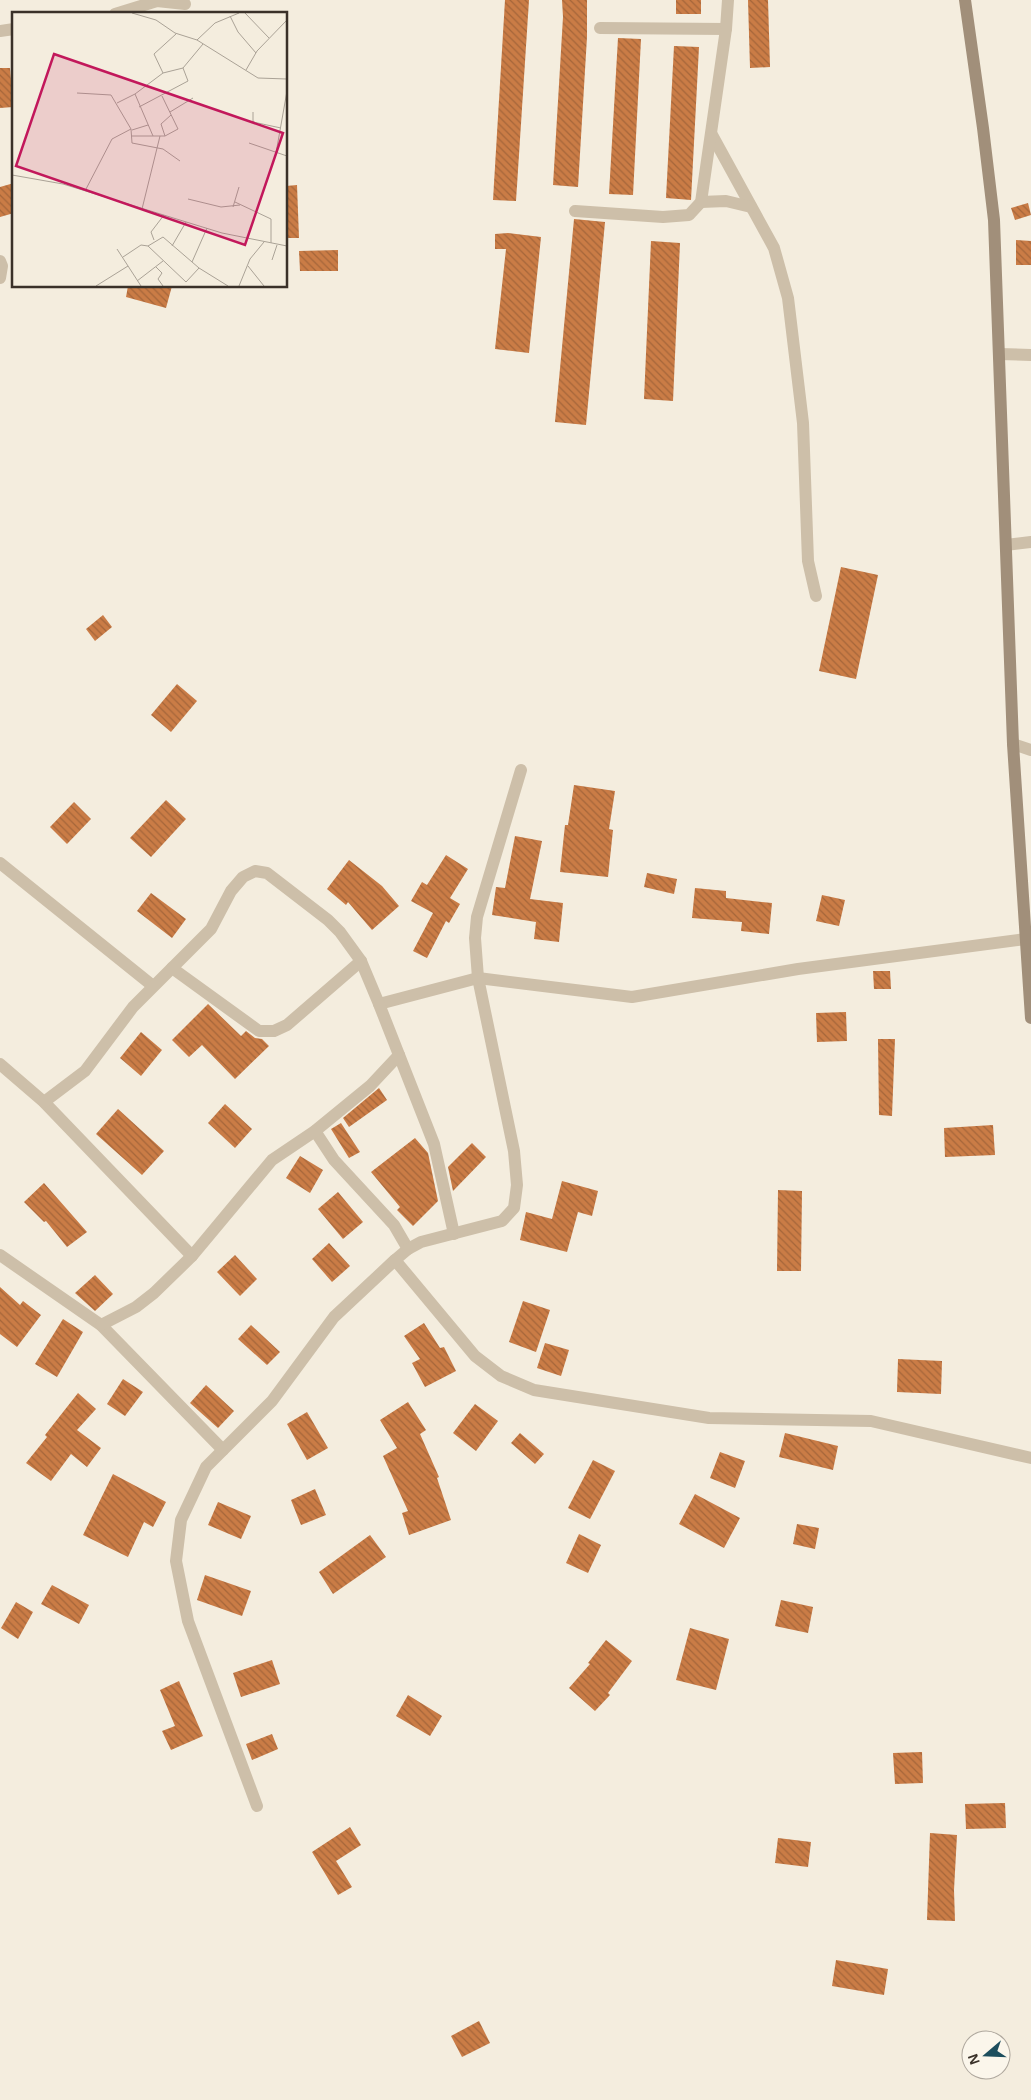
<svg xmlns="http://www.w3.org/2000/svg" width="1031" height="2100" font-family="Arial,sans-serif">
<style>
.building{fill:url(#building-back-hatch)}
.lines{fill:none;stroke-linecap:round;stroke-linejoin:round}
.street{stroke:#cdbfa9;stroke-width:12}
.secondary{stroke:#a18f7a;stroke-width:12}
.inset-road{fill:none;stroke:#aaa296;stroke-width:1}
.view{fill:#c2185b;fill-opacity:0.15;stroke:#c2185b;stroke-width:2.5}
.inset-edge{fill:none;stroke:#3a3129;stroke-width:2.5}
</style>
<defs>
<pattern id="building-back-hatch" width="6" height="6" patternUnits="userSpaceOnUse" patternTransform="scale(1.25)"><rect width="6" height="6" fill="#ca7c46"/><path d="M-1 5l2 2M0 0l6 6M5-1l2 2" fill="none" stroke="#a5663a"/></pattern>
</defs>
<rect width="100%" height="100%" fill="#f4edde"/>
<g class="building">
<polygon points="505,0 529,0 516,201 493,200"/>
<polygon points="562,0 587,0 587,37 578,187 553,185 563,17"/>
<rect x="676" y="0" width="25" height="14"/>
<polygon points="748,0 768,0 770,67 750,68"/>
<polygon points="618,38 641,39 633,195 609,194"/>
<polygon points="674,46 699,47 691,200 666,198"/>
<polygon points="0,68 10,68 13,107 0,108"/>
<polygon points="14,183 14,213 0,217 0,187"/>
<polygon points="297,185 299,238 286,238 286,186"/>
<polygon points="1028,203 1031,215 1015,220 1011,208"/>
<polygon points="574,219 605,222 586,425 555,422"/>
<polygon points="508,233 541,237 529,353 495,349 506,249 495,249 495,234"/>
<polygon points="1016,240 1031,241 1031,265 1016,265"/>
<polygon points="651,241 680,243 673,401 644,399"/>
<polygon points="338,250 338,271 300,271 299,251"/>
<polygon points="128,286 172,286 166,308 126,297"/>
<polygon points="841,567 878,575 856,679 819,671"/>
<polygon points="103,615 112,627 95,641 86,629"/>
<polygon points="177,684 197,701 171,732 151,715"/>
<polygon points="574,785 615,791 609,829 613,830 608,877 560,872 565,825 568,825"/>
<polygon points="166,800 186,819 151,857 130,838"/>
<polygon points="74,802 91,819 67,844 50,827"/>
<polygon points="515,836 542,841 530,899 563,903 559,942 534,939 536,922 492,915 496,887 505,888"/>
<polygon points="446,855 468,869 450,898 460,904 449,923 446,921 427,958 413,951 433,913 411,901 422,882 427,885"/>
<polygon points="349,860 382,886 399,906 372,930 348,902 346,905 327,889"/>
<polygon points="647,873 677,879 674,894 644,887"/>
<polygon points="695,888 726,891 726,898 772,903 769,934 741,931 742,922 692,918"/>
<polygon points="151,893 186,919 172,938 137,911"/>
<polygon points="822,895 845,900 839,926 816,921"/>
<polygon points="873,971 890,971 891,989 874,989"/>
<polygon points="208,1004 241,1036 246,1031 255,1038 262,1039 269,1046 235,1079 202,1045 189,1057 172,1040"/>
<polygon points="846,1012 847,1041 817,1042 816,1013"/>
<polygon points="141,1032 162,1050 141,1076 120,1058"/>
<polygon points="878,1039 895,1039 892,1116 879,1115"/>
<polygon points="379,1088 387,1100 349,1127 343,1118"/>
<polygon points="225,1104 252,1129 235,1148 208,1123"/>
<polygon points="118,1109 164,1151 142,1175 96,1134"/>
<polygon points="341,1123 360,1152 349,1158 331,1129"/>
<polygon points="993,1125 995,1155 945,1157 944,1128"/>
<polygon points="415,1138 428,1153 438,1201 413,1226 397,1210 400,1207 371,1172"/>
<polygon points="472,1143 486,1157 453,1191 448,1167"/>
<polygon points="300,1156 323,1170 310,1193 286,1178"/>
<polygon points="562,1181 598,1191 592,1216 578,1212 567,1252 520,1240 526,1212 552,1219"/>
<polygon points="44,1183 87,1232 67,1247 46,1221 44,1222 24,1202"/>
<polygon points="778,1190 802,1191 801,1271 777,1271"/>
<polygon points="338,1192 363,1222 343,1239 318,1209"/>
<polygon points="329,1243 350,1266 332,1282 312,1259"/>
<polygon points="235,1255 257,1279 240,1296 217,1272"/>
<polygon points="95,1275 113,1294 95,1311 75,1293"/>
<polygon points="0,1287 20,1305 23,1301 41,1315 17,1347 0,1334"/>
<polygon points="523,1301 550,1310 536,1352 509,1342"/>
<polygon points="63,1319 83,1332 57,1377 35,1364"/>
<polygon points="424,1323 440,1348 444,1347 456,1371 425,1387 412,1363 420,1359 404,1336"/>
<polygon points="251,1325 280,1352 267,1365 238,1339"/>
<polygon points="545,1343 569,1350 561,1376 537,1368"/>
<polygon points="898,1359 942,1361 941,1394 897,1392"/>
<polygon points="123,1379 143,1392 125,1416 107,1404"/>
<polygon points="206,1385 234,1411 218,1428 190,1403"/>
<polygon points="78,1393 96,1409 77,1430 101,1448 87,1467 71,1454 51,1481 26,1463 47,1437 45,1435"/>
<polygon points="408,1402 426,1430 420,1434 439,1477 437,1478 451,1520 409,1535 402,1513 408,1511 383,1456 397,1448 380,1420"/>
<polygon points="475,1404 498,1421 476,1451 453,1433"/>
<polygon points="307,1412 328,1448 307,1460 287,1424"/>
<polygon points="520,1433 544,1454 535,1464 511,1443"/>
<polygon points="785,1433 838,1446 833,1470 779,1457"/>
<polygon points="720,1452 745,1461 735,1488 710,1478"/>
<polygon points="593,1460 615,1471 590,1519 568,1508"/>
<polygon points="113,1474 166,1502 153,1527 144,1522 128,1557 83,1535"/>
<polygon points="315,1489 326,1515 301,1525 291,1500"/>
<polygon points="695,1494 740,1518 724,1548 679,1524"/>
<polygon points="218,1502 251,1516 241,1539 208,1525"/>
<polygon points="797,1524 819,1528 815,1549 793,1544"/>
<polygon points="579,1534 601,1545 588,1573 566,1563"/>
<polygon points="370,1535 386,1557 333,1594 319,1572"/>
<polygon points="205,1575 251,1591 242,1616 197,1600"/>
<polygon points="52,1585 89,1605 79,1624 41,1604"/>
<polygon points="781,1600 813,1607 808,1633 775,1626"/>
<polygon points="16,1602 33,1612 18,1639 1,1628"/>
<polygon points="690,1628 729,1639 716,1690 676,1680"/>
<polygon points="606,1640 632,1661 608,1693 610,1695 595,1711 569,1688 590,1664 588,1663"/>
<polygon points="272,1660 280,1684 241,1697 233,1673"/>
<polygon points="179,1681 203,1736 171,1750 162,1731 175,1726 160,1690"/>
<polygon points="408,1695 442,1716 430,1736 396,1716"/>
<polygon points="272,1734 278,1749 252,1760 246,1744"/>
<polygon points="922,1752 923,1783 895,1784 893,1753"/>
<polygon points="1005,1803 1006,1828 966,1829 965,1804"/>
<polygon points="350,1827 361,1845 336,1861 352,1887 338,1895 312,1852"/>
<polygon points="930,1833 957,1835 954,1890 955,1921 927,1920"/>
<polygon points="778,1838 811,1842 808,1867 775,1863"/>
<polygon points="836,1960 888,1969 884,1995 832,1986"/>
<polygon points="479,2021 490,2043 462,2057 451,2036"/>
</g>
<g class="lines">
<g class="street">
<polyline points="115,14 157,1 185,4"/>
<polyline points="600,28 726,29"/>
<polyline points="0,31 14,29"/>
<polyline points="712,135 774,248 788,298 803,423 808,561 816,596"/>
<polyline points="701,202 726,201 751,207"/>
<polyline points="575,211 663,217 689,215 701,202 726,29 728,0"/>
<polyline points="0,261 2,266 0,278"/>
<polyline points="999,354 1031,355"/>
<polyline points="1006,545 1031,542"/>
<polyline points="1013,744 1031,750"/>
<polyline points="0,863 153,986"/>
<polyline points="172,968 259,1031 274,1031 287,1025 361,961"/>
<polyline points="379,1004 478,978 632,997 798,969 1026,939"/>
<polyline points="0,1064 44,1102 192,1256"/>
<polyline points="44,1102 85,1071 133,1007 211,929 231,891 243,877 255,871 267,873 328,920 340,932 361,961 379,1004 434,1144 454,1234"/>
<polyline points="315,1131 334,1160 394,1225 408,1249"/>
<polyline points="0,1255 101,1325 223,1450"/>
<polyline points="395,1260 475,1356 501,1376 534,1390 709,1418 871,1421 1031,1458"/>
<polyline points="101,1325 136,1307 154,1293 192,1256 272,1160 315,1131 370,1086 399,1055"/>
<polyline points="257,1806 188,1621 176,1561 181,1520 206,1467 272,1401 334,1317 395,1260 408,1249 421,1242 502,1221 514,1208 517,1185 514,1151 478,978 475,938 477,917 521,770"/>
</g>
<polyline class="secondary" points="965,0 983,128 994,220 1013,744 1031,1018"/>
</g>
<g transform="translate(12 12)">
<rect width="275" height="275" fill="#f4edde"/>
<path class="inset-road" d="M120,1L144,8L163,21L185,28L246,66L275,67M233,1L257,26M218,4L226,20L244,41M185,28L203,11L227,1M234,58L245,39L275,8M151,61L171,56M65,81L99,83L119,117L120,131L151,137L168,149M123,82L141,124M105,91L123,82L151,61L142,42L164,22M127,95L176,69L171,56L191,32M158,100L181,86M241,100V110L269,116M120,118L136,113M120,124H153L166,117L150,84M153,124L149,112L159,103M237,131L275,144M264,141L275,79M0,163L51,172L210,221L275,234M73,179L100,127L119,117M176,187L209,195L228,193M223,190L259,207V231M221,195L227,175M130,197L148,124M142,228L139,220L152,203M136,234L151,225L187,256L216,274M160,234L174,210M105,237L129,274M111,245L129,233L136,234L174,270L187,256M260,248L265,233M180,250L195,216M236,254L252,274M144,255L150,261L146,267L151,274M125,269L151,249M84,274L116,254M227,274L238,247L252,230"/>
<path class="view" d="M42,42L271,121L233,233L4,154Z"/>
<rect width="275" height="275" class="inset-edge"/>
</g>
<g transform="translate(986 2055) rotate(251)"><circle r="24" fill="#fbf6eb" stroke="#aea79d"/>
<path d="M0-4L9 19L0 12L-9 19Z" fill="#1d4e5d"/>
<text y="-8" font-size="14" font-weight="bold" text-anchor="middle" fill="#3a3129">N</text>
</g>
</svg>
